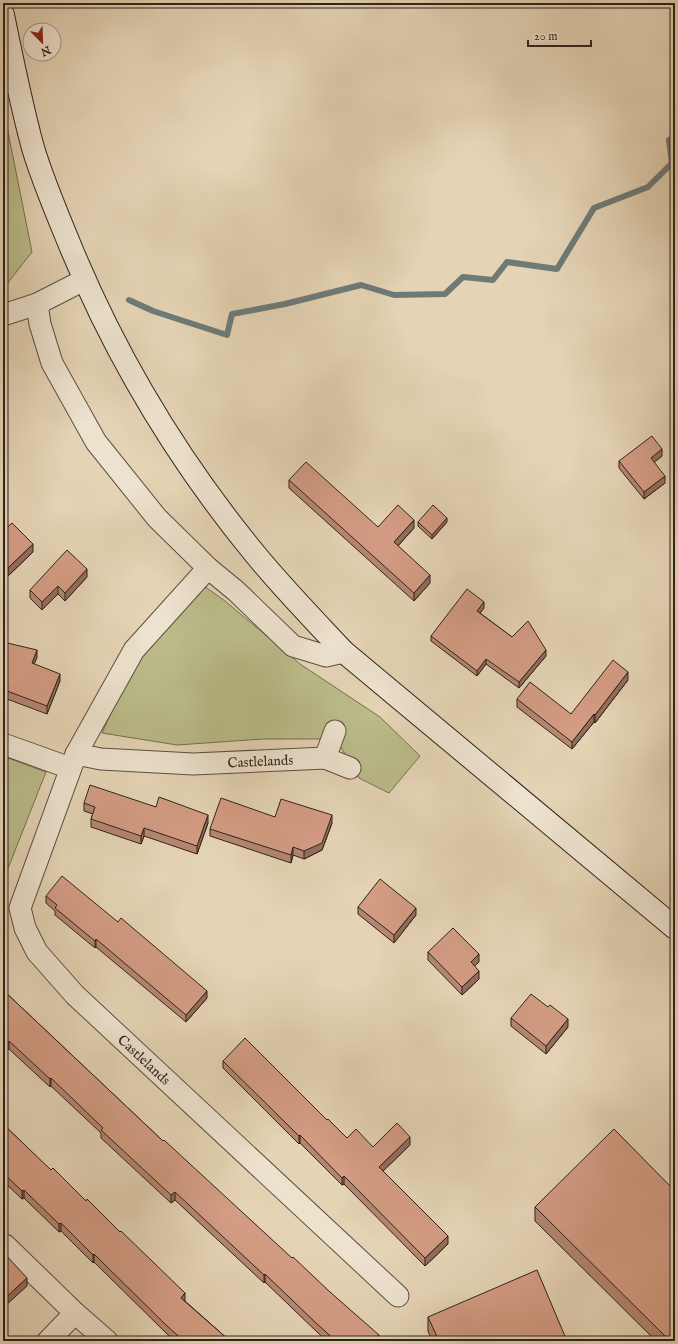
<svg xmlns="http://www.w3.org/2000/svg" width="678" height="1344" font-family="'IM FELL English',serif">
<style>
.green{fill:#babb89;stroke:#746f53}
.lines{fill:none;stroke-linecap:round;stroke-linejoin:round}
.stream{stroke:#6d7b78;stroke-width:6}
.street-casing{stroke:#5c4f43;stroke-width:23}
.secondary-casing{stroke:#2f231d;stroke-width:24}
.street{stroke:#ede2ce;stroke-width:21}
.secondary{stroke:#ede2ce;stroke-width:22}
.wall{fill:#b58671;stroke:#2f231d}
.shaded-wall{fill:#946d5c;stroke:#2f231d}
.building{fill:#d39c83;stroke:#2f231d}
.labels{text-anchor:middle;stroke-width:3;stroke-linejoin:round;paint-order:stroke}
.street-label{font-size:14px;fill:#2f231d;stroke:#ede2ce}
</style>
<rect width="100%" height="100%" fill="#e4d3b4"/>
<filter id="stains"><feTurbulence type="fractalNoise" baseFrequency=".005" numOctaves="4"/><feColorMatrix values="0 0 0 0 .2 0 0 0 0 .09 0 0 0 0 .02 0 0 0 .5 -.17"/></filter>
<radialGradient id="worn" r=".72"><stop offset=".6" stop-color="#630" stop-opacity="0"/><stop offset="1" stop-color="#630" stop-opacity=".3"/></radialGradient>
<g class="green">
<polygon points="3,107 32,252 3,289"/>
<polygon points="200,583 225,601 300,664 380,717 420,756 389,793 359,778 336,739 263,739 177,745 102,733 138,654"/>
<polygon points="3,756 46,772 3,881"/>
</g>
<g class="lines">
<g class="stream">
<polyline points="672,163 669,140 675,137"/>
<polyline points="129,300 153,311 227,335 232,314 285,304 361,285 394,295 445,294 463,277 493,280 507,262 557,269 594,208 648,187 672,163"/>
</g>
<g class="street-casing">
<g id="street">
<polyline points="37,304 40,324 52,363 96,442 157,518 208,568 236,591 293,646 326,656 344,652"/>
<polyline points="3,315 37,304 84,280"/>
<path id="s1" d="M208,568L134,650L76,754L20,908L25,928L37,952L75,995L398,1296"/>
<polyline points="3,744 70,768"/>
<path id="s2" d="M76,754L101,759L193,764L325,758L350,768"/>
<polyline points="325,758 335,731"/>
<polyline points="5,1245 75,1313 107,1341"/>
<polyline points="48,1341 75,1313"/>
</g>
</g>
<g class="secondary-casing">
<path id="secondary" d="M3,15C12,59 21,104 33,148C42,178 55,209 67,238C113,352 177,459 255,554C283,588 314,620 344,652L675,928"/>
</g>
<use href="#street" class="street"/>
<use href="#secondary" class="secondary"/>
</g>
<g class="wall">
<polygon points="662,456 654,462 665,483 644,499 619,468 619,461"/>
<polygon points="289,480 378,527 414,528 398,546 430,583 414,601 289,488"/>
<polygon points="418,522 447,522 432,539 418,526"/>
<polygon points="3,531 33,552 8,576 3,570"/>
<polygon points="87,577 65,601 58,594 42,610 30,598 30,590"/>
<polygon points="484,608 480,613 512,637 546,656 519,688 486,664 477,676 431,641 431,636"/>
<polygon points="3,642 37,657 34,664 60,681 47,714 7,699 7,694 3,693"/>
<polygon points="628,680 595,723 594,722 572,749 517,707 517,699 571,714"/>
<polygon points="84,803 156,807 208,823 197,854 144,836 141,844 91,827 91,819 93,814 84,811"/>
<polygon points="275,817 332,823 322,850 304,859 293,855 291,863 210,836 210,829"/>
<polygon points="46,896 207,998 186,1022 96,947 95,948 55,915 55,911 46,903"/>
<polygon points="358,907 416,915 394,943 358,914"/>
<polygon points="428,952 479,962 474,966 479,979 462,995 428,960"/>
<polygon points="3,990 163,1141 379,1341 327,1341 317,1332 265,1282 264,1283 175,1200 171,1203 101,1138 101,1133 51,1086 50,1087 9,1049 7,1051 3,1048"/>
<polygon points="511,1018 568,1027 546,1054 511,1026"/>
<polygon points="223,1061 327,1120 347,1138 373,1147 410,1145 383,1171 448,1244 425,1266 344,1184 342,1185 300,1143 299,1144 223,1068"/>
<polygon points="3,1124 185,1301 230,1341 175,1341 166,1333 94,1262 93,1263 61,1231 59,1232 24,1198 22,1199 3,1181"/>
<polygon points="535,1207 675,1341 656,1341 535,1221"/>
<polygon points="428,1317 567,1341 432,1341 428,1331"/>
</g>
<g class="shaded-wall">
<polygon points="662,449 662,456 651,465 651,458"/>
<polygon points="665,476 665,483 644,499 644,492"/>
<polygon points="447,518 447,522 432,539 432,535"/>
<polygon points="414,520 414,528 394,550 394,542"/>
<polygon points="33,544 33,552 8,576 8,568"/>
<polygon points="87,569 87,577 65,601 65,593"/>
<polygon points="430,575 430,583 414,601 414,593"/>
<polygon points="58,586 58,594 42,610 42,602"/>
<polygon points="484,602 484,608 477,616 477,611"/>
<polygon points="37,650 37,657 32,670 32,663"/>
<polygon points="546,650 546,656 519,688 519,682"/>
<polygon points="486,659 486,664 477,676 477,671"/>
<polygon points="628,672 628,680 595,723 595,715"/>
<polygon points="60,674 60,681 47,714 47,706"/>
<polygon points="594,714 594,722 572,749 572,742"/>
<polygon points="208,815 208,823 197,854 197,846"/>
<polygon points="332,815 332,823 322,850 304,859 304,851"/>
<polygon points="144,828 144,836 141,844 141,836"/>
<polygon points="293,847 293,855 291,863 291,855"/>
<polygon points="416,908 416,915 394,943 394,935"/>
<polygon points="96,939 96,947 95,948 95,941"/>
<polygon points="479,954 479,962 471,970 471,962"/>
<polygon points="479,971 479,979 462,995 462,987"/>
<polygon points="207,991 207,998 186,1022 186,1015"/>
<polygon points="568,1019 568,1027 546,1054 546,1046"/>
<polygon points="9,1041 9,1049 7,1051 7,1044"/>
<polygon points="51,1078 51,1086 50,1087 50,1079"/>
<polygon points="300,1135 300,1143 299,1144 299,1136"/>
<polygon points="410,1137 410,1145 379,1175 379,1167"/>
<polygon points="344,1176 344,1184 342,1185 342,1178"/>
<polygon points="24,1190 24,1198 22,1199 22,1191"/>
<polygon points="175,1192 175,1200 171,1203 171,1195"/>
<polygon points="61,1223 61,1231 59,1232 59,1224"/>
<polygon points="448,1236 448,1244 425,1266 425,1258"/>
<polygon points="94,1254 94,1262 93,1263 93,1255"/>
<polygon points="265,1274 265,1282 264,1283 264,1275"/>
<polygon points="27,1278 27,1286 3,1308 3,1300"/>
<polygon points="185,1293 185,1301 181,1305 181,1298"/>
<polygon points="379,1335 379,1341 373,1341"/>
</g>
<g class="building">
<polygon points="652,436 662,449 651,458 665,476 644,492 619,461"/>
<polygon points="306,462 378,527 398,505 414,520 394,542 430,575 414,593 289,480"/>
<polygon points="433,505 447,518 432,535 418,522"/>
<polygon points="12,523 33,544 8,568 3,563 3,531"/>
<polygon points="67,550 87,569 65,593 58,586 42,602 30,590"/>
<polygon points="467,589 484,602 477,611 512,637 528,621 546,650 519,682 486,659 477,671 431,636"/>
<polygon points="3,642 37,650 32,663 60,674 47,706 7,691 8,687 3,685"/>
<polygon points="613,660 628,672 595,715 594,714 572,742 517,699 530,682 571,714"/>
<polygon points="90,785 156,807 159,797 208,815 197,846 144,828 141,836 91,819 95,807 84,803"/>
<polygon points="221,798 275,817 281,799 332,815 322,843 304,851 293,847 291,855 210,829"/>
<polygon points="62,876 118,922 121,918 207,991 186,1015 96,939 95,941 55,908 57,905 46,896"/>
<polygon points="380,879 416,908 394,935 358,907"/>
<polygon points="453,928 479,954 471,962 479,971 462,987 428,952"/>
<polygon points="3,990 163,1141 164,1140 292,1258 293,1257 330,1292 379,1335 373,1341 336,1341 317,1324 265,1274 264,1275 175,1192 171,1195 101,1130 103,1128 51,1078 50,1079 9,1041 7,1044 3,1040"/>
<polygon points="531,994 548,1007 550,1005 568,1019 546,1046 511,1018"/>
<polygon points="245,1038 327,1120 328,1119 347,1138 356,1129 373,1147 397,1123 410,1137 379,1167 448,1236 425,1258 344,1176 342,1178 300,1135 299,1136 223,1061"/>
<polygon points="3,1124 51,1170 53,1168 86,1201 87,1199 120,1232 121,1231 185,1293 181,1298 230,1341 184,1341 166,1325 94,1254 93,1255 61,1223 59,1224 24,1190 22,1191 3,1173"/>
<polygon points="614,1129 675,1191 675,1341 670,1341 535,1207"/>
<polygon points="3,1253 4,1253 27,1278 3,1300"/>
<polygon points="537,1270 567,1341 439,1341 428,1317"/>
</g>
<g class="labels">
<g class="street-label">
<text dy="5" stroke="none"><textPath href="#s2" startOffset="185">Castlelands</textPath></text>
<text dy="5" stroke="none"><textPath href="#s1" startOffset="593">Castlelands</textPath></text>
</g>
</g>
<rect width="678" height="1344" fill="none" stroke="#e4d3b4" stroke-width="16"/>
<rect x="4" y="4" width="670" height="1336" fill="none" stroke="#2f231d" stroke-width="2"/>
<rect x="8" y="8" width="662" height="1328" fill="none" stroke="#2f231d"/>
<g transform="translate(42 42) rotate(157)"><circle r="19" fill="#ede2ce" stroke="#a19687"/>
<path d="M0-3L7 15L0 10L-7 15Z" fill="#8f2418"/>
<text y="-6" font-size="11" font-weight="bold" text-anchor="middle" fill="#2f231d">N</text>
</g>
<path d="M528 40v6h63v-6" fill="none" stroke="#2f231d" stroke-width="2"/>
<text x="534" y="40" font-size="12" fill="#2f231d" stroke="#ede2ce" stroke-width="3" paint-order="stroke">20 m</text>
<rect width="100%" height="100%" filter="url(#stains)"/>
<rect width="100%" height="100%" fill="url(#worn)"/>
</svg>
